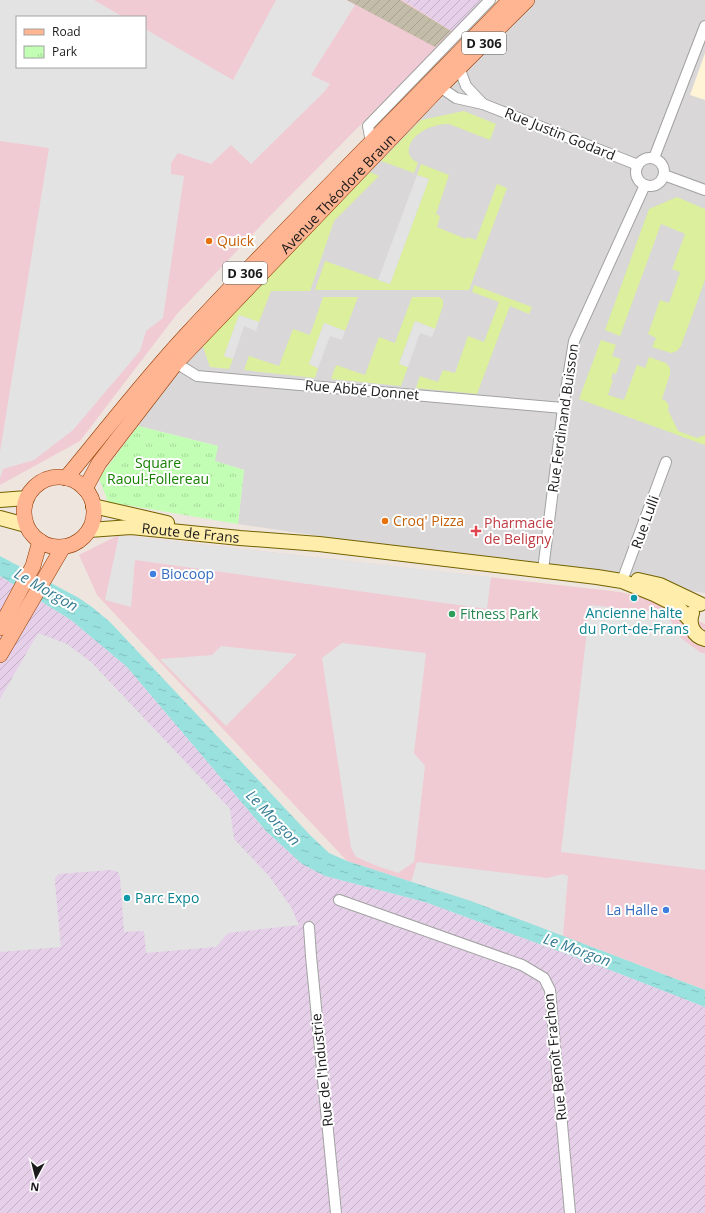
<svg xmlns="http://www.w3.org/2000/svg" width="705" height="1213" font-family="'Open Sans',sans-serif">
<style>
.residential{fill:#d9d7d8}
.commercial{fill:#f1cbd3;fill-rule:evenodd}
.industrial{fill:url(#industrial-furrows)}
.education{fill:#fff4d6}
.construction{fill:url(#construction-furrows)}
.grass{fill:#dbef9d}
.park{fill:url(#park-tufts)}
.parking{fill:#e3e3e3}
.water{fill:url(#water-ripples)}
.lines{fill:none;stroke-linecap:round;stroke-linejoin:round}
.street-casing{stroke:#a2a2a2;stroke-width:12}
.secondary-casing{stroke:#736200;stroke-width:16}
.primary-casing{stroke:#913b00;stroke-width:16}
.street{stroke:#fff;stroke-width:10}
.secondary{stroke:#ffedab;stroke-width:14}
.primary{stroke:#ffb492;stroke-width:15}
.food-dot{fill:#e8710a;stroke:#fff;stroke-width:1.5}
.health-dot{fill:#e0444e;stroke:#fff;stroke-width:1.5}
.shop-dot{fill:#3f7fe0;stroke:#fff;stroke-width:1.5}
.culture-dot{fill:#0f9aa8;stroke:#fff;stroke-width:1.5}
.leisure-dot{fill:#2e9e5b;stroke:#fff;stroke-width:1.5}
.labels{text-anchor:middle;stroke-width:4;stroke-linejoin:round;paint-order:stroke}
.shield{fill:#fff;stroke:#5f5f5f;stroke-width:1}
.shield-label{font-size:13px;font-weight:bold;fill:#1b1b1b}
.street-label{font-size:14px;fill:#1b1b1b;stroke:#fff}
.food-label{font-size:14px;fill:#c56008;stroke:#fff;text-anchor:start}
.park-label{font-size:14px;fill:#178100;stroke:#fff}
.health-label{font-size:14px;fill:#be3a42;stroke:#fff;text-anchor:start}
.shop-label{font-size:14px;fill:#366cbe;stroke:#fff;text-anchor:start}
.culture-label{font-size:14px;fill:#0d838f;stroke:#fff}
.leisure-label{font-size:14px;fill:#27864d;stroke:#fff;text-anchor:start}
.water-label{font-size:15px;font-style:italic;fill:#367c93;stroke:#fff}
</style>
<defs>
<pattern id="industrial-furrows" width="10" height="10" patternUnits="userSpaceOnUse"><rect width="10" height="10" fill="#e6cfe8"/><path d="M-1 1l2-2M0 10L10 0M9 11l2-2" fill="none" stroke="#c5b1c6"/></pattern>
<pattern id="construction-furrows" width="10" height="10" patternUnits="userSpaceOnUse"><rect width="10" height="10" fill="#c3bca9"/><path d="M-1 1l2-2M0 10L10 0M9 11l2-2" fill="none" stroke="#a7a191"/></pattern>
<pattern id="park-tufts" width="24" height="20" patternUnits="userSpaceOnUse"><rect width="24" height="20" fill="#c2ffb4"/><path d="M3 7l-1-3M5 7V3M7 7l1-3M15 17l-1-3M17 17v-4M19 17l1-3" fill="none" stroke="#a6da9a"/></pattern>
<pattern id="water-ripples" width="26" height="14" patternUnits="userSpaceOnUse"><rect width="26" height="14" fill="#99e1de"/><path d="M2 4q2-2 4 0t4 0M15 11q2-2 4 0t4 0" fill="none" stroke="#83c0be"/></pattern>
</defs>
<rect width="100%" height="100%" fill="#eee5de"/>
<polygon class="residential" points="531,0 705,0 705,593 238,524 244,470 214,461 218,446 138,426 198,339"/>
<g class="commercial">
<path d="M0,0H403L453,32L270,216L177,314L80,441L0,485ZM17,17H145V67H17Z"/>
<polygon points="119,535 620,592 649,599 705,624 705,990 471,901 347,861 97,595 79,555"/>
</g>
<g class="industrial">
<polygon points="403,0 482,0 453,32"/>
<polygon points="0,576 71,620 127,667 266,831 302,864 325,876 425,902 605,968 705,1007 705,1213 0,1213"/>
</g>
<polygon class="education" points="705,53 705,100 690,95"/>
<polygon class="construction" points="347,0 400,0 451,31 435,47"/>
<g class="grass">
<path d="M464,111L496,124L490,140L449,124C433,123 406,135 409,154L412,159L418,163L414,173L381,161L421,120Z"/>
<polygon points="421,164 449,175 436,214 440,216 437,227 466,239 468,237 476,240 497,184 507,188 469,290 315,290 325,261 390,284 429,179 417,175"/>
<polygon points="370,172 379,176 334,221 310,291 271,291 259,322 239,315 224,356 233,359 229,369 210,367 202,344"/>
<polygon points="677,197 705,209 705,280 681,346 677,351 671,353 652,347 656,338 648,334 660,300 669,303 680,272 672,269 685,234 661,224 620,336 605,330 649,209"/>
<polygon points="474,285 532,307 529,314 510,306 477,394 416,388 420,376 438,382 443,370 455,373 468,336 484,342 499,302 472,292"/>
<polygon points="323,297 358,297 345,331 324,323 309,364 318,368 315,378 244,370 249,356 279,366 293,329 310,335"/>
<polygon points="412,297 439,297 443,300 443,306 435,329 415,321 399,363 408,367 401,386 331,379 336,365 365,375 379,337 395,343"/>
<polygon points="601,340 616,345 612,356 621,359 616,374 613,373 611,379 613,380 608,395 624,400 637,365 645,368 649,357 666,363 670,368 670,374 662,399 666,401 669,406 668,410 678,431 697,438 705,435 705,445 579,399"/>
</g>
<polygon class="park" points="138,426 218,446 215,461 244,470 238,524 108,502 99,478"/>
<g class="parking">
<polygon points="0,0 94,0 123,17 17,17 17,67 145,67 145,29 233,80 276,0 346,0 355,5 311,75 330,84 324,92 251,164 231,145 211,164 178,153 171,163 171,174 184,176 163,318 146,331 140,351 73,430 34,460 3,469 1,476 0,476 0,452 49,148 0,141"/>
<polygon points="417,175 429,179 390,284 378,280"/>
<polygon points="239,315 259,322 256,331 244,326 233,359 224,356"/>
<polygon points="415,321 435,329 432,337 420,333 408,367 399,364"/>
<polygon points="324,323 345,331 342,340 330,336 318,368 309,364"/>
<polygon points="119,535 491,577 487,609 135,560 131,607 105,600"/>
<polygon points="590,605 666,613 681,638 701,653 705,653 705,870 561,852"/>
<polygon points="38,633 67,644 91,662 230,809 234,839 269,876 291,907 299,925 228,933 216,947 146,953 144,931 124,932 120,877 118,872 111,870 59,874 55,878 55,883 61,947 0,952 0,699"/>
<polygon points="342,643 426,653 414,753 425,766 414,862 398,873 377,866 356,857 351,848 322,658"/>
<polygon points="221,646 297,654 226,726 160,659 212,655"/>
<polygon points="417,862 547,878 563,874 568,876 563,936 471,901 411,882"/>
</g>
<polygon class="water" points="0,556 79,598 92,607 110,622 310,835 329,853 347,861 471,901 705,990 705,1007 605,968 425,902 325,876 302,864 266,831 127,667 71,620 0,576"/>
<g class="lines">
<g class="street-casing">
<g id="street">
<polyline points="459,67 466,86 483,104"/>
<polyline points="440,87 456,98 483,104 638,165"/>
<polyline points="371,142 368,126 490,0"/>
<circle cx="650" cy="172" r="14"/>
<polyline points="654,158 705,26"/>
<polyline points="664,175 705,190"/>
<polyline points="171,360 197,376 563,408"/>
<polyline points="543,570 563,408 574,341 645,185"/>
<polyline points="622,581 666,462"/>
<polyline points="339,900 522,965 544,978 550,990 570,1213"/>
<polyline points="309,927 311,956 336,1213"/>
</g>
</g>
<g class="secondary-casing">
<g id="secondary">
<polyline points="0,500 27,498"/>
<polyline points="93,506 167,523"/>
<polyline points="0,518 26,525"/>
<path id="s1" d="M89,530L131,527L240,538L319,544L597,577L622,581L654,594L676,605L690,620"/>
<polyline points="638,580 660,585 700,604"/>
<path d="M692,613C688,624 693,636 705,639"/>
</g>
</g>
<g class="primary-casing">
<g id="primary">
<circle cx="59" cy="512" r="35"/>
<path d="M66,478C106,430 145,379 188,333C293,220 403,111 510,0"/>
<path id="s2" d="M85,489L99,463L176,363L440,87L527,0"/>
<polyline points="0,628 33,566 40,541"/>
<polyline points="0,655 63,547"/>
</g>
</g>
<use href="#street" class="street"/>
<use href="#secondary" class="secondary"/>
<use href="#primary" class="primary"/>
</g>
<g class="food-dot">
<circle cx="209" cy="241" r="4"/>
<circle cx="385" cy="521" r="4"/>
</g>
<path class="health-dot" d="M474 525h4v4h4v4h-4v4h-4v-4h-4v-4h4z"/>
<g class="shop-dot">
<circle cx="153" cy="574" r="4"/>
<circle cx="666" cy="910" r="4"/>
</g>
<g class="culture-dot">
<circle cx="634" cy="598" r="4"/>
<circle cx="127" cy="898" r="4"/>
</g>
<circle class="leisure-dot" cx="452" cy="614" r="4"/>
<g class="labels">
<g class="shield">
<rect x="462" y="32" width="44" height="22" rx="3"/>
<rect x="223" y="262" width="44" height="22" rx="3"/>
</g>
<g class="shield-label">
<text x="484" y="48">D 306</text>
<text x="245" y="278">D 306</text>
</g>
<g class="street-label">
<text transform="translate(560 134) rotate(22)" y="5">Rue Justin Godard</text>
<text dy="5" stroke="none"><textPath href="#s2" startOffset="390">Avenue Théodore Braun</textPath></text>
<text transform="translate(362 390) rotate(5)" y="5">Rue Abbé Donnet</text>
<text transform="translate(563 418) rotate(-82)" y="5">Rue Ferdinand Buisson</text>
<text transform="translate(645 522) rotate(-70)" y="5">Rue Lulli</text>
<text dy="5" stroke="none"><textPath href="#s1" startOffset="102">Route de Frans</textPath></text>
<text transform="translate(555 1057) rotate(-96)" y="5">Rue Benoît Frachon</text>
<text transform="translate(322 1070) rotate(-96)" y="5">Rue de l'Industrie</text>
</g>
<g class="food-label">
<text x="217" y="246">Quick</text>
<text x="393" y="526">Croq' Pizza</text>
</g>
<g class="park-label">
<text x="158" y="468">Square<tspan x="158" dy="16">Raoul-Follereau</tspan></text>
</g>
<g class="health-label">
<text x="484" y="528">Pharmacie<tspan x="484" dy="16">de Beligny</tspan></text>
</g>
<g class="shop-label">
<text x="161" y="579">Biocoop</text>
<text x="658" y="915" text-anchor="end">La Halle</text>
</g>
<g class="culture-label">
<text x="634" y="618">Ancienne halte<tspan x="634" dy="16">du Port-de-Frans</tspan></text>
<text x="135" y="903" text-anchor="start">Parc Expo</text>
</g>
<g class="leisure-label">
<text x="460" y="619">Fitness Park</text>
</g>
<g class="water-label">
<text transform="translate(46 590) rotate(30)" y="5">Le Morgon</text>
<text transform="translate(273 818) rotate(46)" y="5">Le Morgon</text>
<text transform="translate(577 950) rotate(20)" y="5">Le Morgon</text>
</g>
</g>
<rect x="16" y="16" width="130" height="52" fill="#ffffff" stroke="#a4a4a4"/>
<rect x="24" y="29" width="20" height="6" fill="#ffb492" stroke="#a4a4a4"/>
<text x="52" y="36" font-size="12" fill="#1b1b1b">Road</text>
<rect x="24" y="46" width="20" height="12" fill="url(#park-tufts)" stroke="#a4a4a4"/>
<text x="52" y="56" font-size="12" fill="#1b1b1b">Park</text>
<g transform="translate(36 1177) rotate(187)" stroke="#ffffff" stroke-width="3" paint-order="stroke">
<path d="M0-3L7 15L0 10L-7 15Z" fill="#1b1b1b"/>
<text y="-6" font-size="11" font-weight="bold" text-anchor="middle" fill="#1b1b1b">N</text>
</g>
</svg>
